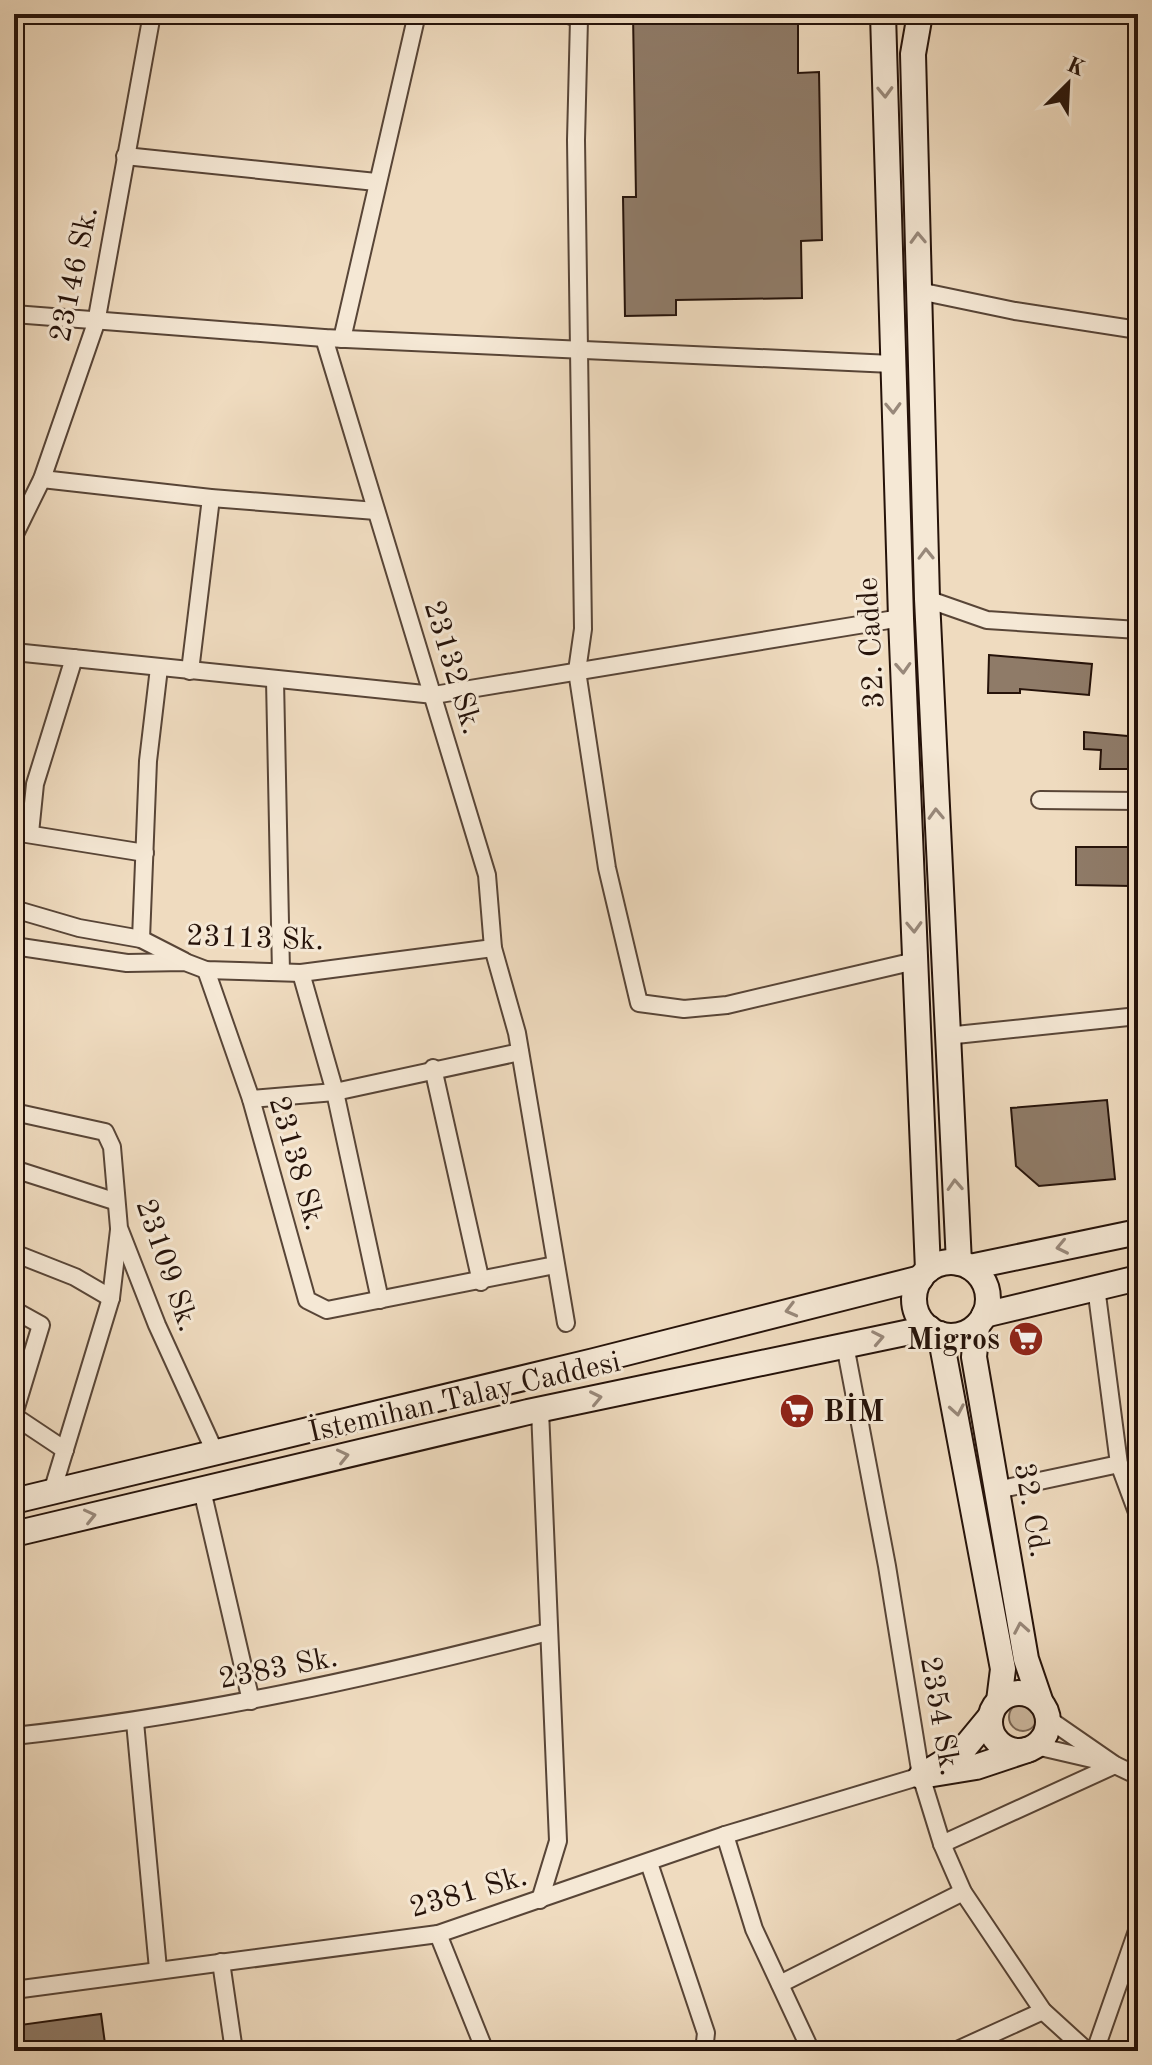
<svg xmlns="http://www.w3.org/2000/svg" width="1152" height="2065" font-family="'Old Standard TT',serif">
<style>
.green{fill:#cdb9a0;stroke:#7a6655;stroke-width:2}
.building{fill:#8f7b68;stroke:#26130a;stroke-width:2}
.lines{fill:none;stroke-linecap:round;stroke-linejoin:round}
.street-casing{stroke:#584537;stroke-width:20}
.secondary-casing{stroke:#26130a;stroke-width:28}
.street{stroke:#f5e8d5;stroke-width:16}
.secondary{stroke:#f5e8d5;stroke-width:24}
.oneway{stroke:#98887a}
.labels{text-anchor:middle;stroke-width:6;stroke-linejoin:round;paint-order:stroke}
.street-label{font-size:30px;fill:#26130a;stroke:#f5e8d5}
.poi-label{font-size:30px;font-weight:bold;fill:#26130a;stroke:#f5e8d5;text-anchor:end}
</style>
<rect width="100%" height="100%" fill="#efdbbf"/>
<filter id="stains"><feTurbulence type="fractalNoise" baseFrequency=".0025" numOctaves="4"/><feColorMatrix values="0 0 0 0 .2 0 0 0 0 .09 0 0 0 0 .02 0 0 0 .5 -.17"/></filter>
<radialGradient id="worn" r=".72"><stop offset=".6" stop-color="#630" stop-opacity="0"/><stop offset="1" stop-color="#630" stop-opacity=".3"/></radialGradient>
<circle class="green" cx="1023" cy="1717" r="14"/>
<g class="building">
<polygon points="633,14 798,14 798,73 819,72 822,240 801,241 802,298 676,300 676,315 625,316 623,197 636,197"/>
<polygon points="989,655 1092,664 1089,695 1020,689 1020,693 988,693"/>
<polygon points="1084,732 1138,737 1138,769 1100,769 1101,750 1084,749"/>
<polygon points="1076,847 1131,847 1131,886 1076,885"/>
<polygon points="1107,1100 1115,1179 1039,1186 1016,1166 1011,1108"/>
<polygon points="101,2014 106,2051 24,2051 20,2025"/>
</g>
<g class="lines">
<g class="street-casing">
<g id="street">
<polyline points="566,14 579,19 576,140 583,629 577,671 607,868 639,1003 684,1009 727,1005 915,961"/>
<polyline points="125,156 376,182"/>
<polyline points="919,291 1015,311 1138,330"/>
<polyline points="14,314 324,338 892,364"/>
<polyline points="324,338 487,875 493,948 517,1033 566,1323"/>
<polyline points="342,339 417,14"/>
<polyline points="42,479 211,498 376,511"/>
<polyline points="14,536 42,479 96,323 152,14"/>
<polyline points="927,599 987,620 1138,630"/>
<polyline points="14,652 434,695 901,618"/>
<polyline points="190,671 211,498"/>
<polyline points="275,680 281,972"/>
<polyline points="1040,800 1138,801"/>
<polyline points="14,832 145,853"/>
<polyline points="30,833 35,784 74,658"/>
<polyline points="14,909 79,928 141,939 184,961"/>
<polyline points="141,939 148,761 159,668"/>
<polyline points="14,946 127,963 185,962 206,970 301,973 493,948"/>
<polyline points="206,970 251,1099 307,1300 327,1310 555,1265"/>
<polyline points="301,973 335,1092 380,1300"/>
<polyline points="946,1036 1138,1016"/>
<polyline points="433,1068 481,1282"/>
<polyline points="251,1099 335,1092 520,1052"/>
<polyline points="14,1112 105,1132 112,1147 119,1228 157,1325 215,1452"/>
<polyline points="14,1169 114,1201"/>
<polyline points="14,1253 75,1277 111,1298"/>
<polyline points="1096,1287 1119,1464 1138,1515"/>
<polyline points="14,1310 41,1325 14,1414"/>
<polyline points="845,1345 887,1566 921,1776 942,1844 963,1892 1043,2011 1087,2051"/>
<polyline points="14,1416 65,1450"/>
<polyline points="202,1490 251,1701"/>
<polyline points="997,1490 1119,1464"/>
<polyline points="52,1492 111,1298 119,1230"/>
<polyline points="1047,1718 1115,1765 1138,1776"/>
<polyline points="135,1722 158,1969"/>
<path d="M14,1736C198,1716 369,1678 548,1632"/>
<polyline points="1036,1746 1105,1762"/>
<polyline points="725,1835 754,1929 811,2051"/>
<polyline points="942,1844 1115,1765"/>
<polyline points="649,1863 706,2033 704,2051"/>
<polyline points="540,1900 558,1841 540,1410"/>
<polyline points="438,1934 485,2051"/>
<polyline points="221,1962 234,2051"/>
<polyline points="780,1984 963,1892"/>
<polyline points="14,1990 438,1934 725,1835 921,1776"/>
<polyline points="955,2051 1043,2011"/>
<polyline points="1095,2051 1138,1928"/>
</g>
</g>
<g class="secondary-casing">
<g id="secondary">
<polyline points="883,14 901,618 928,1270"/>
<polyline points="920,14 913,54 927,599 959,1263"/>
<circle cx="951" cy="1299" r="37"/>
<polyline points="970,1267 1138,1232"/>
<polyline points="984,1315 1138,1278"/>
<polyline points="977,1326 974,1357 1026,1659 1041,1703"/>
<polyline points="940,1334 1003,1669 999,1701"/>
<polyline points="14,1501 594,1361 921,1278"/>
<polyline points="14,1534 528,1412 929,1328"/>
<circle cx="1019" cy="1722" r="29"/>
<polyline points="990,1717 962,1751 921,1776 976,1767 1027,1750"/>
</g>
</g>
<use href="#street" class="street"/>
<use href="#secondary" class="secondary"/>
</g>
<defs><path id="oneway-chevron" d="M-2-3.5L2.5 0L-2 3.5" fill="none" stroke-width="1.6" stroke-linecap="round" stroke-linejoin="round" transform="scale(2)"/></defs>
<g class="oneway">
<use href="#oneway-chevron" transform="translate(885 92) rotate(88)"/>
<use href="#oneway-chevron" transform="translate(918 238) rotate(-92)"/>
<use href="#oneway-chevron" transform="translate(893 408) rotate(88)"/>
<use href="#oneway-chevron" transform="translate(926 554) rotate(-91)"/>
<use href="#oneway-chevron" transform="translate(903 668) rotate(87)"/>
<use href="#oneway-chevron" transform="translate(936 814) rotate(-92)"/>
<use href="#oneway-chevron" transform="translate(914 927) rotate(88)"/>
<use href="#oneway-chevron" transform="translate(955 1185) rotate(-93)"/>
<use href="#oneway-chevron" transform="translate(1062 1247) rotate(168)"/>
<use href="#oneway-chevron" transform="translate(791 1310) rotate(166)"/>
<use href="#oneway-chevron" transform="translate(878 1338) rotate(-11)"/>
<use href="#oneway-chevron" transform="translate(596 1398) rotate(-12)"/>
<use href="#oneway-chevron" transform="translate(957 1410) rotate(80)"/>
<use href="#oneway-chevron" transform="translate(343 1456) rotate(-13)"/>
<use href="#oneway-chevron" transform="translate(90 1516) rotate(-13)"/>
<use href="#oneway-chevron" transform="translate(1021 1628) rotate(-100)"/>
</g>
<defs>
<g id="supermarket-disc" transform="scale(1.8)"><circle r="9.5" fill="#8f2418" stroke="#f5e8d5"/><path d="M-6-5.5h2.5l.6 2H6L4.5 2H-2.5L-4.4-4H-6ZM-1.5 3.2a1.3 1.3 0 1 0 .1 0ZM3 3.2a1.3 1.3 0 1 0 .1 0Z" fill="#fff"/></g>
</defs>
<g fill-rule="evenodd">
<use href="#supermarket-disc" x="1026" y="1339"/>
<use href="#supermarket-disc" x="797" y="1411"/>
</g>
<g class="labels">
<g class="street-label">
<text transform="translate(73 274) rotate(-78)" y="10">23146 Sk.</text>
<text transform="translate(870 643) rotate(-93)" y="10">32. Cadde</text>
<text transform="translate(454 667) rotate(73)" y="10">23132 Sk.</text>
<text transform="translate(255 937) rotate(2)" y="10">23113 Sk.</text>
<text transform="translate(298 1163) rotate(74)" y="10">23138 Sk.</text>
<text transform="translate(168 1265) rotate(71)" y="10">23109 Sk.</text>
<text transform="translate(464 1396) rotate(-13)" y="10">İstemihan Talay Caddesi</text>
<text transform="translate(1033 1510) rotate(80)" y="10">32. Cd.</text>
<text transform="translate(278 1667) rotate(-11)" y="10">2383 Sk.</text>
<text transform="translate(941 1716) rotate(80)" y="10">2354 Sk.</text>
<text transform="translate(468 1891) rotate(-16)" y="10">2381 Sk.</text>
</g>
<g class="poi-label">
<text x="1000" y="1349">Migros</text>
<text x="823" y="1421" text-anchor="start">BİM</text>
</g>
</g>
<rect width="1152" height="2065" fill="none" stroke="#efdbbf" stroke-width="48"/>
<rect x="16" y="16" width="1120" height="2033" fill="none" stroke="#26130a" stroke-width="4"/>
<rect x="24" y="24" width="1104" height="2017" fill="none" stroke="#26130a" stroke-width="2"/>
<g transform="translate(1068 84) rotate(24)" stroke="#f5e8d5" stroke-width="6" paint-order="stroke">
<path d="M0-6L14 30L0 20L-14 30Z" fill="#26130a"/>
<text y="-12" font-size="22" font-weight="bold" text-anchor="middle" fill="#26130a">K</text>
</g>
<rect width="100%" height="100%" filter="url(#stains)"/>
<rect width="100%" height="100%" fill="url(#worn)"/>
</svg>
